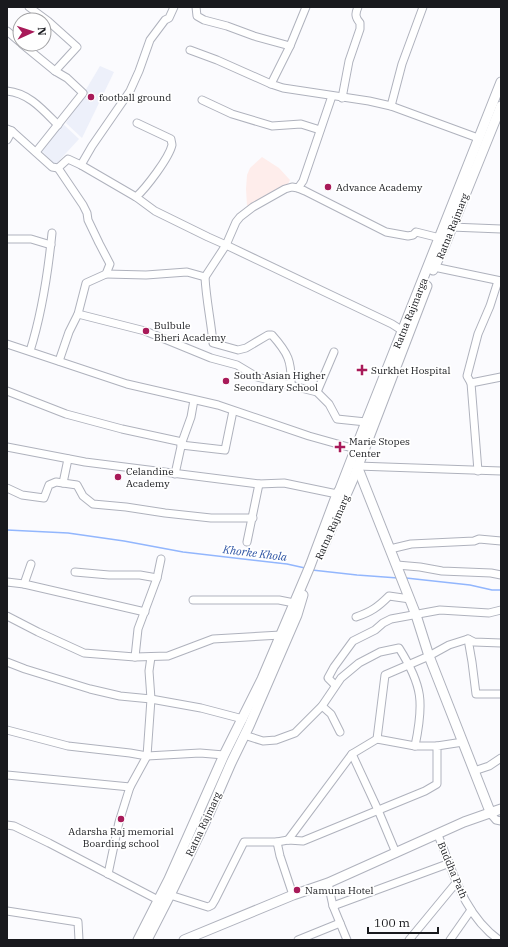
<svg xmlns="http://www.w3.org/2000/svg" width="508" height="947" font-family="'IBM Plex Serif',serif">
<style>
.commercial{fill:#feedeb}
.built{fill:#edf0fa}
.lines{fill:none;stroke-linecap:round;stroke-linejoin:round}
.stream{stroke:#92b6fd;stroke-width:1.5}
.minor-casing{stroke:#afb2bd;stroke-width:9}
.major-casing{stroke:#afb2bd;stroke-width:11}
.minor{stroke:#fff;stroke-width:7}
.major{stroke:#fff;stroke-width:9}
.poi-dot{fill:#a81a59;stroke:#fff;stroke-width:1.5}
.labels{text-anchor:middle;stroke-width:3.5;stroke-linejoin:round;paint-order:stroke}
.poi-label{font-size:10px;fill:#191a1e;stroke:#fff;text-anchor:start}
.street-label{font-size:10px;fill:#191a1e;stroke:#fff}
.water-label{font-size:11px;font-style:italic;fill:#2a51a2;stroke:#fff}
</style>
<rect width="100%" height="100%" fill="#fbfbfe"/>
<polygon class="commercial" points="262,157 279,168 290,180 288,184 247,206 246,189 247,175 250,168"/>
<g class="built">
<polygon points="100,66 114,72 82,138 66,123"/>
<polygon points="62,123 79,139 55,165 40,149"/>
</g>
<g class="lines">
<g class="stream">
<polyline points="7,530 68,533 124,541 183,552 287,564 305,568"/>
<polyline points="312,570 357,575 398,578"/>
<polyline points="406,578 470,585 492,590 501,590"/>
</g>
<g class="minor-casing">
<g id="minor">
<polyline points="29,7 48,21 77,47 55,71"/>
<polyline points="196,7 197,16 204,20 227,26 254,36 290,46 271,84 283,88 369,101 391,106 478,138"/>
<polyline points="7,31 20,42"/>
<polyline points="22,44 55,71 67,78 83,93 36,152"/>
<polyline points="290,46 306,7"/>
<polyline points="190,50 217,60 271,84"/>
<path d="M7,91C29,93 43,110 58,125"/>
<path d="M342,98L349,61L360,29V23C355,17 355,14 358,7"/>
<polyline points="202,100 232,114 272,126 301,124 320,130"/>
<polyline points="391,106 402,64 423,7"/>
<polyline points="7,129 12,131 52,167 58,168 68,159 81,165 136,197 155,211 208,237 226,245 392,324 406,333"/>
<polyline points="7,140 12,131"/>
<polyline points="81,165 92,146 130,91 139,71 150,40 165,20 169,18 174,7"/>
<polyline points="58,168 83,205 87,213 88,220 99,243 110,264 106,274 86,283 78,314 69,332 59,361"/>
<polyline points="298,188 305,191 386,232 408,236 413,235 416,232 440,238"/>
<path d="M136,197C146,188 169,158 172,145C172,143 171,141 171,139L137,123"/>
<polyline points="451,227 501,229"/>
<polyline points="7,239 31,239 51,245"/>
<polyline points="434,267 501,281"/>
<polyline points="106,274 146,275 187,272 205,277 226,245 236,222 240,217 253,207 285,189 292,187 298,188 303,181 332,96"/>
<path d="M205,277C206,299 211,321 213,343L238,350L246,348L268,335H272C288,353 292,361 291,386"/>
<polyline points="78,314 145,331 211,358 237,365 257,377 317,392 329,404 337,419 366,422"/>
<polyline points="7,344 127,384 218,405 309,436 359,450"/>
<path d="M30,351C42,313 48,273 52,233"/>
<polyline points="471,383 467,376 478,334 490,306 498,281"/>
<polyline points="7,391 66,414 122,429 182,442"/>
<polyline points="317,392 334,352"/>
<polyline points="181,445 225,450 233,411"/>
<polyline points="7,447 85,462 259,484 284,483 337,494"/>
<polyline points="357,466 501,471"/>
<polyline points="478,471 471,383 501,377"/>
<polyline points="175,474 182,442 191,417 194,400"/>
<polyline points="63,483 68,459"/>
<polyline points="7,488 22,495 44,498 49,485 56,482 77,485 83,496 93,504 126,507 165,513 211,518 253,518"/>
<polyline points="247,542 259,484"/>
<polyline points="390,549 411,544 474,541 479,539 501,541"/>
<polyline points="397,565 420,567 442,571 491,573 501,575"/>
<polyline points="75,572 109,575 140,575 157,578"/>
<polyline points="7,582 24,584 145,612"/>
<polyline points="24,584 31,564"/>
<polyline points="193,600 279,600 294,603"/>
<polyline points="7,616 38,632 84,653 135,657 168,656 213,639 281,635"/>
<path d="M356,617C371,612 378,607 389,596L410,599"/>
<polyline points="468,639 472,662 476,694 501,694"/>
<polyline points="135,657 138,629 157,578 161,559"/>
<polyline points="7,662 25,669 90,689 120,696 151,699 201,708 243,719"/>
<polyline points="335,685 328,678 334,667 353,641 375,630 383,623 391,619 440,610 489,613 501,610"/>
<polyline points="322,706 331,714 340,732"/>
<polyline points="7,730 68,746 130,753 147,756 200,753 224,755"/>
<path d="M244,735L263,741L276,740L295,733L322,706L341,678L359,663L380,652L399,648C423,686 424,703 415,746"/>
<polyline points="377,739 385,675 429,656 449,645 468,639 474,642 501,643"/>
<polyline points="352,754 378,810 396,853"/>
<polyline points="474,771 489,766 501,758"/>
<polyline points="7,775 130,787"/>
<polyline points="491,814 496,820 501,821"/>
<polyline points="7,825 14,826 49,843 162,902"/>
<path d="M438,835C453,872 464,915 499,940"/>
<polyline points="288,840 352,754 377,739 415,746 437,746"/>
<polyline points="277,842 280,856 293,895"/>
<polyline points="108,874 119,822 130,787 147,756 151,699 149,671 151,657"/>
<polyline points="328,883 333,906 347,940"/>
<polyline points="170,895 208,907 212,905 215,900 244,842 277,842 288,840 303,841 425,791 437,784 437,746 463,742"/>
<polyline points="333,906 450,863"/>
<polyline points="7,911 78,922 79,940"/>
<polyline points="298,940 340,923"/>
<polyline points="409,940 456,883"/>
<polyline points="450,940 471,910"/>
</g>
</g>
<g class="major-casing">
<g id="major">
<polyline points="433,270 444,247 501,106"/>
<polyline points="357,466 416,615 429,656 491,814"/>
<polyline points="321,552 353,479 427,286"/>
<polyline points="138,940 169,879 224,755 262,679 310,566 337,494 340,489 366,422 501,82"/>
<polyline points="147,940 170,895 208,816 231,763 249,726 297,615 303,595"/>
<polyline points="184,940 293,895 328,883 464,822 501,809"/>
</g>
</g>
<use href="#minor" class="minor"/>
<use href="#major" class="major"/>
</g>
<g class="poi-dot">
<circle cx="91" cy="97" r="4"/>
<circle cx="328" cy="187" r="4"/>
<circle cx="146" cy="331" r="4"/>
<path d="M360 364h4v4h4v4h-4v4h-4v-4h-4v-4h4z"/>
<circle cx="226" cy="381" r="4"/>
<path d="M338 441h4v4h4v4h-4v4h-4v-4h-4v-4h4z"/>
<circle cx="118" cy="477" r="4"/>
<circle cx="121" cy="819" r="4"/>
<circle cx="297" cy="890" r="4"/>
</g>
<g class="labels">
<g class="poi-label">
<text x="99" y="101">football ground</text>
<text x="336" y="191">Advance Academy</text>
<text x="154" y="329">Bulbule<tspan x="154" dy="12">Bheri Academy</tspan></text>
<text x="371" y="374">Surkhet Hospital</text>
<text x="234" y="379">South Asian Higher<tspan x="234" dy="12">Secondary School</tspan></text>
<text x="349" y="445">Marie Stopes<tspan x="349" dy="12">Center</tspan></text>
<text x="126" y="475">Celandine<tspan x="126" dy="12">Academy</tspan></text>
<text x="121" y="835" text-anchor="middle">Adarsha Raj memorial<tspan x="121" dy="12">Boarding school</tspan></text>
<text x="305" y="894">Namuna Hotel</text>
</g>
<g class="street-label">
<text transform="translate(452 226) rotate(-68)" y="4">Ratna Rajmarg</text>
<text transform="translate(410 313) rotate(-68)" y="4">Ratna Rajmarga</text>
<text transform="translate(332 527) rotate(-66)" y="4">Ratna Rajmarg</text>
<text transform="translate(203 824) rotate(-65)" y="4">Ratna Rajmarg</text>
<text transform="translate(453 870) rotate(67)" y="4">Buddha Path</text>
</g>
<g class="water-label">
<text transform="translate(255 553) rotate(7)" y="4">Khorke Khola</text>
</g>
</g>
<rect width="508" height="947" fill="none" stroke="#191a1e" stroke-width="16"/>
<g transform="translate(32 32) rotate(87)"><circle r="19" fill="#ffffff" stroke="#a3a3a5"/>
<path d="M0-3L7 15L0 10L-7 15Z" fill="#a81a59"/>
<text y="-6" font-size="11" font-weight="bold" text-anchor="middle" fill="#191a1e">N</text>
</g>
<path d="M368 927v6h70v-6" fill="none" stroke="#191a1e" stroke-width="2"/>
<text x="374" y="927" font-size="12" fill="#191a1e" stroke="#ffffff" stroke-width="3" paint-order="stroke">100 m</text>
</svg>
